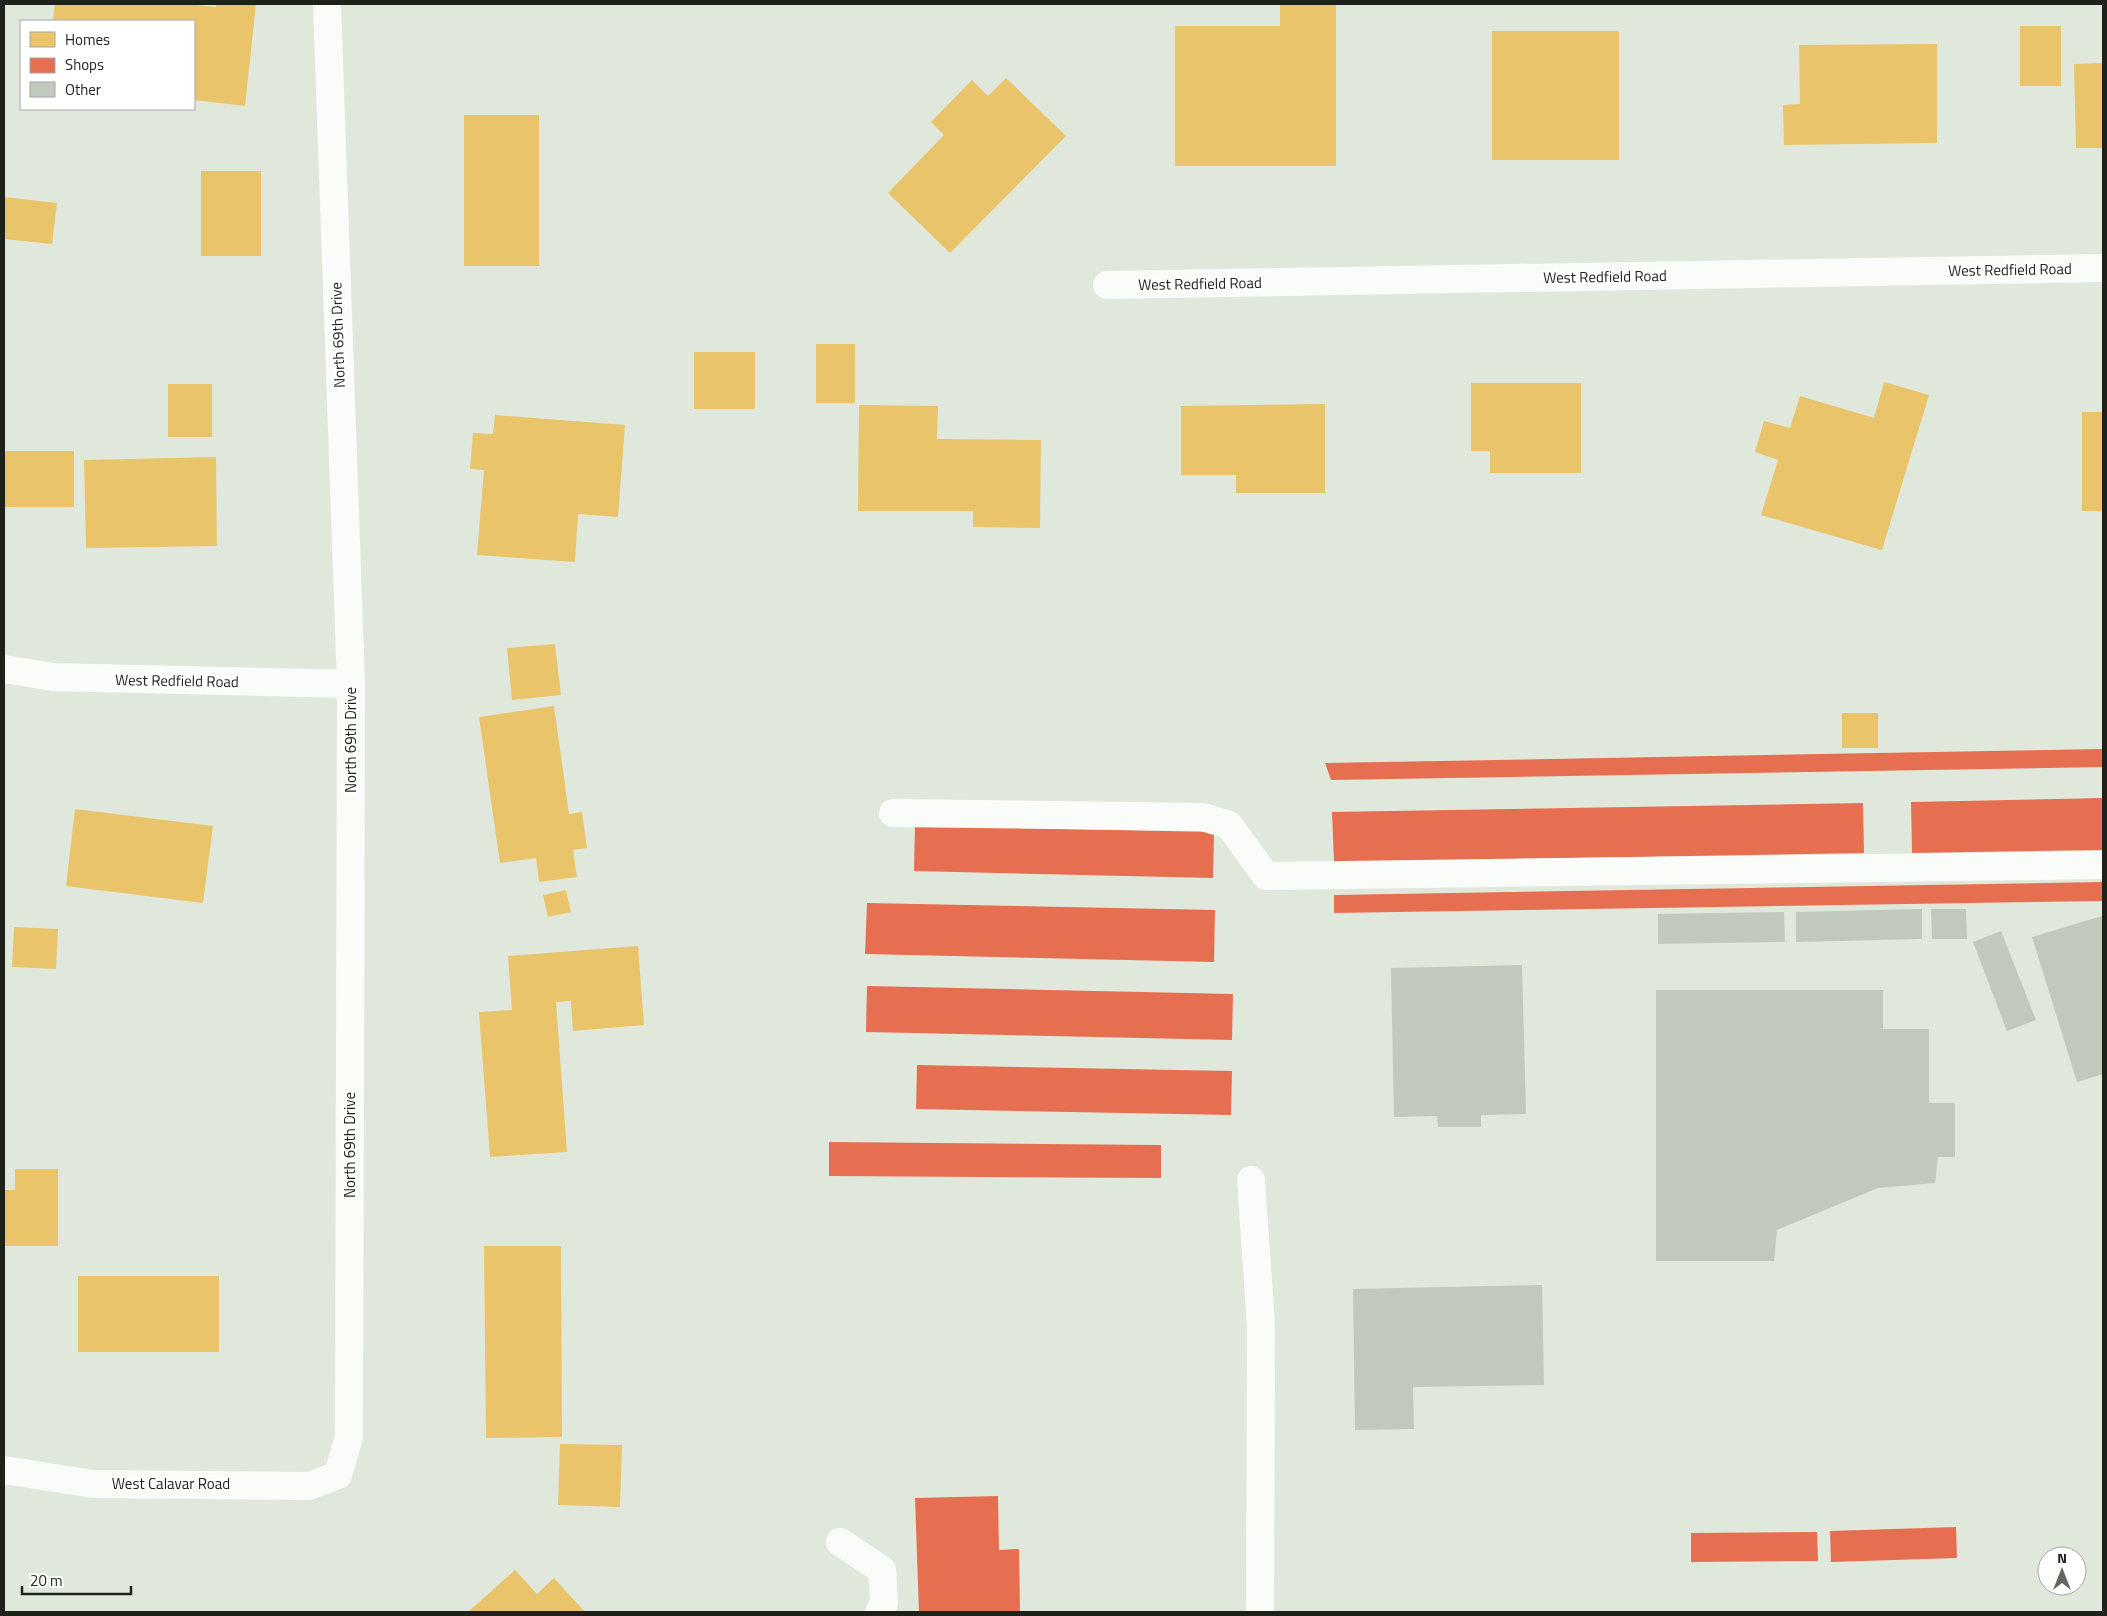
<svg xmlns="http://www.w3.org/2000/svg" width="2107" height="1616" font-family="'Titillium Web',sans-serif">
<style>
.homes{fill:#e9c46a}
.shops{fill:#e76f51}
.building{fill:#c1c8be}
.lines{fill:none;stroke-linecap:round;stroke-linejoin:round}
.minor{stroke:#fafcfa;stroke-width:28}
.labels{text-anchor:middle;stroke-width:5;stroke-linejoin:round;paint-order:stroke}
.street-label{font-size:15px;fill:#1e221b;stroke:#fff}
</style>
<rect width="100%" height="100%" fill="#e0e8dc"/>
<g class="homes">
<polygon points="55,4 187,4 216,7 216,4 256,4 245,106 194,100 194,21 53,21"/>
<polygon points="1280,4 1336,4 1336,166 1175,166 1175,26 1280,26"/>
<rect x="2020" y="26" width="41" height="60"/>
<rect x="1492" y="31" width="127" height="129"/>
<polygon points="1937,44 1937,143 1784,145 1783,105 1800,104 1799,45"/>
<polygon points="2103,63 2103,148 2076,148 2074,64"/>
<polygon points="1006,78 1066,136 950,253 888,193 944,135 931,122 972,80 988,96"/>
<rect x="464" y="115" width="75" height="151"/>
<rect x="201" y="171" width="60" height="85"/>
<polygon points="4,197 57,203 52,244 4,239"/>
<rect x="816" y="344" width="39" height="59"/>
<rect x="694" y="352" width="61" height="57"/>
<polygon points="1884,382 1929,395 1882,550 1761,515 1778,460 1755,452 1764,421 1790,428 1800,396 1874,418"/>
<polygon points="1471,383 1581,383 1581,473 1490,473 1490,451 1471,451"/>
<rect x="168" y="384" width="44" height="53"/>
<polygon points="1325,404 1325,493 1236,493 1236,475 1181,475 1181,406"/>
<polygon points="859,405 938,406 937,439 1041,440 1040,528 973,527 973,511 858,511"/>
<rect x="2082" y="412" width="21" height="99"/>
<polygon points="495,415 625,425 618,517 578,514 575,562 477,555 484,470 470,469 473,433 493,434"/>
<rect x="4" y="451" width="70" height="56"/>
<polygon points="216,457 217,546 86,548 84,460"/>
<polygon points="555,644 561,695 512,700 507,648"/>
<polygon points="554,706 569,814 582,812 587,848 573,850 577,877 539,882 536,858 500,863 479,717"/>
<rect x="1842" y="713" width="36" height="35"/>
<polygon points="75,809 213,826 203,903 66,886"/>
<polygon points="566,890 571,912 548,917 543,895"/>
<polygon points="14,927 58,929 56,969 12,967"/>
<polygon points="638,946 644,1025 573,1031 571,1001 556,1002 567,1152 490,1157 479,1012 512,1010 508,956"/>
<polygon points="15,1169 58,1169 58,1246 4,1246 4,1190 15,1190"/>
<polygon points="484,1246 561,1246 562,1437 486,1438"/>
<rect x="78" y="1276" width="141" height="76"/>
<polygon points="560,1444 622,1445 620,1507 558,1505"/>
<polygon points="515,1570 537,1594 554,1578 585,1612 468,1612"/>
</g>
<g class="shops">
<polygon points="2103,749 2103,767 1331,780 1325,763"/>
<polygon points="2103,798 2103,850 1912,853 1911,802"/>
<polygon points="1863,803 1864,853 1334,862 1332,812"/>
<polygon points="915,826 1214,832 1213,878 914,871"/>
<polygon points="2103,882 2103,901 1334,913 1334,895"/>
<polygon points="867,903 1215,910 1214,962 865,954"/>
<polygon points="867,986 1233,994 1232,1040 866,1032"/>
<polygon points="917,1065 1232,1071 1231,1115 916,1109"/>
<polygon points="829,1142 1161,1145 1161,1178 829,1176"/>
<polygon points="998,1496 999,1550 1019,1549 1020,1612 919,1612 915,1498"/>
<polygon points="1956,1527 1957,1558 1831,1562 1830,1531"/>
<polygon points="1817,1532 1818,1561 1691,1562 1691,1533"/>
</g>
<g class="building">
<polygon points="1922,909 1922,939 1796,942 1796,912"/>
<polygon points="1931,909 1966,909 1967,939 1932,939"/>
<polygon points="1784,912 1785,942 1658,944 1658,914"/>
<polygon points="2102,916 2103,1074 2077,1082 2032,937"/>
<polygon points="2001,931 2036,1020 2007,1031 1973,942"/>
<polygon points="1522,965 1526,1114 1481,1115 1481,1127 1438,1127 1437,1116 1394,1117 1391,968"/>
<polygon points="1656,990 1883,990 1883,1029 1929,1029 1929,1103 1955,1103 1955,1157 1938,1157 1935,1183 1878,1188 1777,1230 1774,1261 1656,1261"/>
<polygon points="1542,1285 1544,1385 1413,1387 1414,1429 1355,1430 1353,1289"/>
</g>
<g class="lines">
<g class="minor">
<polyline points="1107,285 2103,268"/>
<polyline points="4,669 53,677 351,684"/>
<polyline points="893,813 1203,817 1229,825 1266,876 2103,865"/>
<polyline points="1251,1180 1261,1326 1260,1612"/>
<polyline points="4,1470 93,1484 309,1486 338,1475 349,1437 351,684 327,4"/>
<polyline points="840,1542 882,1570 884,1603 879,1612"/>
</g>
</g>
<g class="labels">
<g class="street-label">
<text transform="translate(2010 270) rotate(-1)" y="5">West Redfield Road</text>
<text transform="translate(1605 277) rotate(-1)" y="5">West Redfield Road</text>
<text transform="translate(1200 284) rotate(-1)" y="5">West Redfield Road</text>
<text transform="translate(338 335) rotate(-92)" y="5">North 69th Drive</text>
<text transform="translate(177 681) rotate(1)" y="5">West Redfield Road</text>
<text transform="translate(351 740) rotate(-90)" y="5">North 69th Drive</text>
<text transform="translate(350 1145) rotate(-90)" y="5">North 69th Drive</text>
<text x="171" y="1489">West Calavar Road</text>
</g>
</g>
<rect width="2107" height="1616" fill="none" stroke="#1e221b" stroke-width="10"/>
<rect x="20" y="20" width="175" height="90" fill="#ffffff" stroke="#a5a7a4"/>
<rect x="30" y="32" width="25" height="15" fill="#e9c46a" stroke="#a5a7a4"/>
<text x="65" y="45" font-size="15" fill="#1e221b">Homes</text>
<rect x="30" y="58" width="25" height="15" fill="#e76f51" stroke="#a5a7a4"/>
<text x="65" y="70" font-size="15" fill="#1e221b">Shops</text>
<rect x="30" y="82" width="25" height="15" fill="#c1c8be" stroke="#a5a7a4"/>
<text x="65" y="95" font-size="15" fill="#1e221b">Other</text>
<g transform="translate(2062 1571)"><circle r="24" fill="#ffffff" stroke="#a5a7a4"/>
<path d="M0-4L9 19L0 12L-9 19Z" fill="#62675f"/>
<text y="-8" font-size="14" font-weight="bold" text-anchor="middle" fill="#1e221b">N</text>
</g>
<path d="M22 1586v8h109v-8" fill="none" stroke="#1e221b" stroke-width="2.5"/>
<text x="30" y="1586" font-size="15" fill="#1e221b" stroke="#ffffff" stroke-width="4" paint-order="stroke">20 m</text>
</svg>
